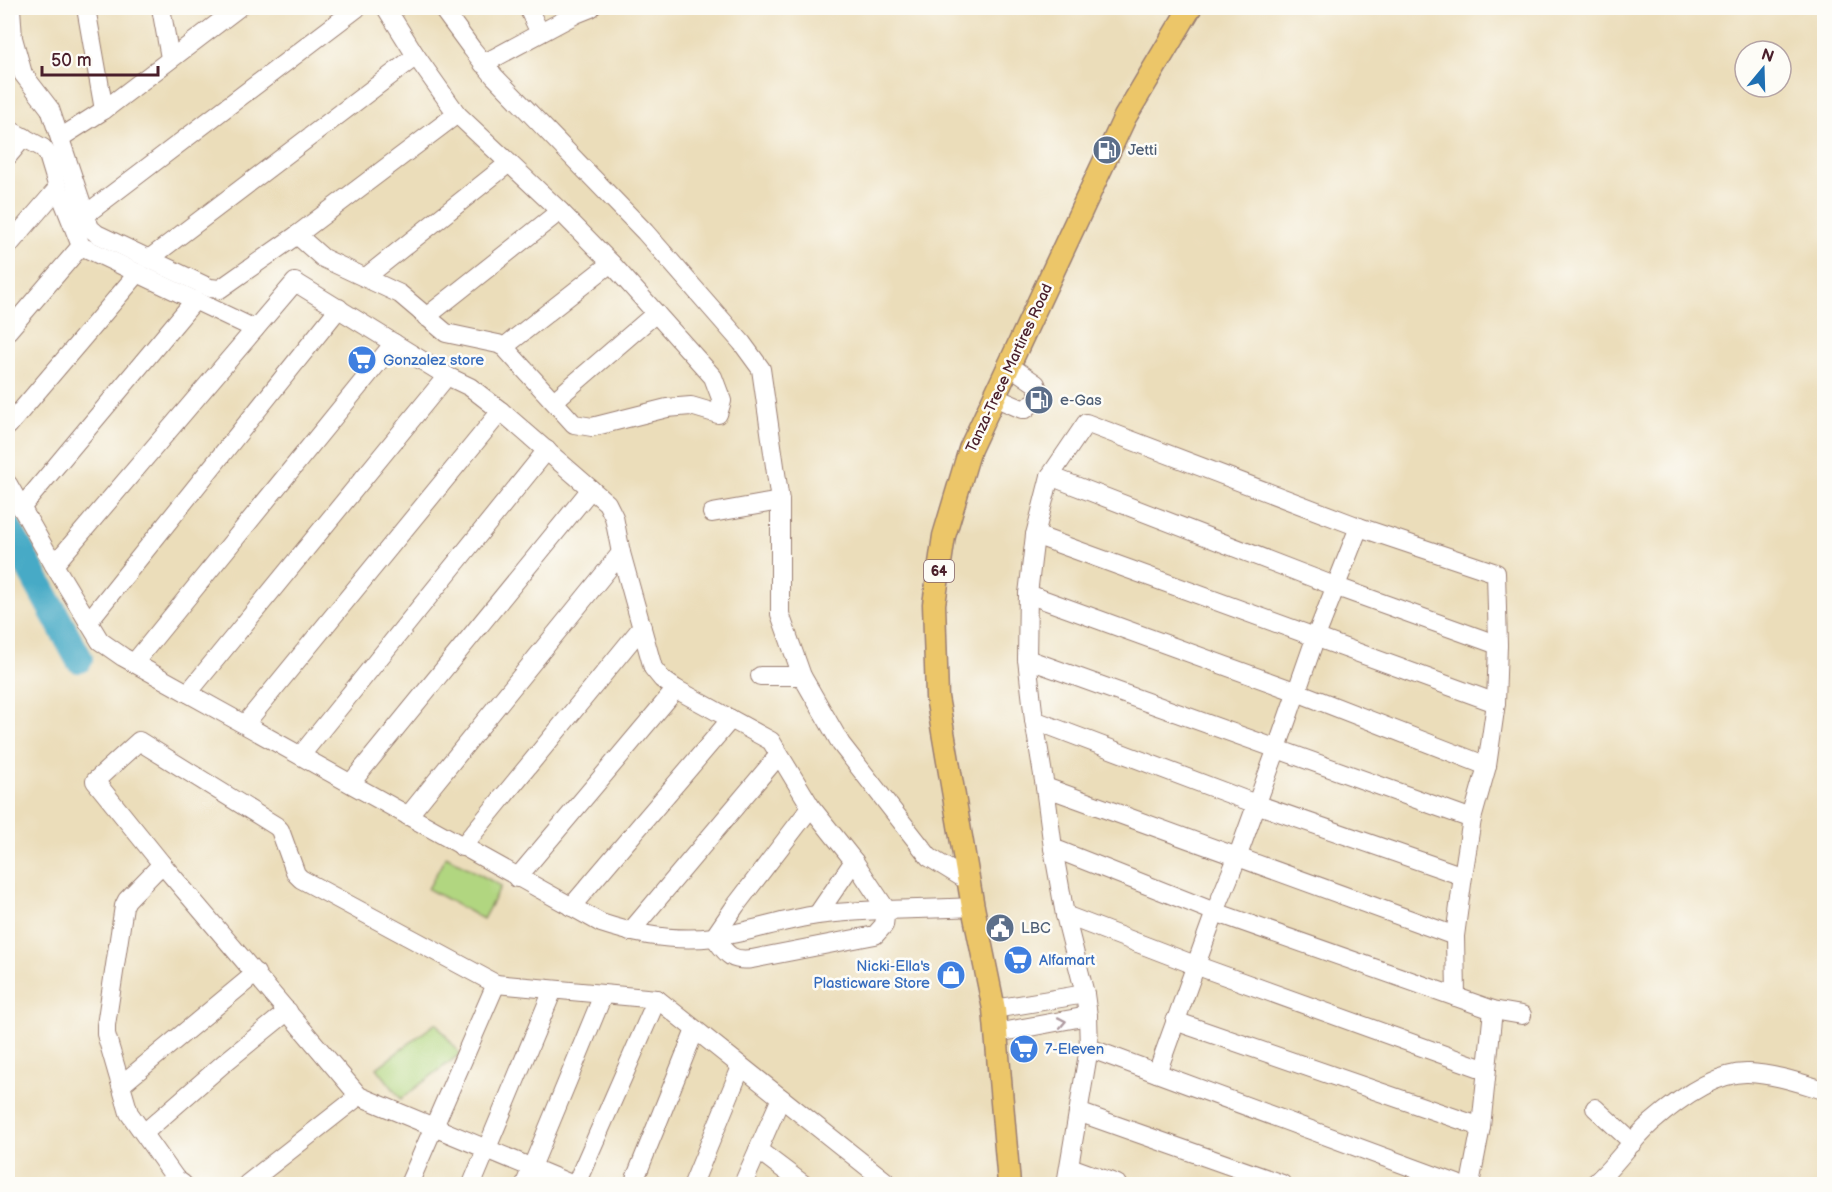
<svg xmlns="http://www.w3.org/2000/svg" width="1832" height="1192" font-family="'Balsamiq Sans',sans-serif">
<style>
.green{fill:#b1d680;stroke:#7e7a56;stroke-width:1.5}
.lines{fill:none;stroke-linecap:round;stroke-linejoin:round}
.river{stroke:#46aac6;stroke-width:28}
.minor-casing{stroke:#9a7e72;stroke-width:20}
.major-casing{stroke:#9a7e72;stroke-width:25}
.minor{stroke:#fff;stroke-width:18}
.major{stroke:#ecc669;stroke-width:22}
.oneway{stroke:#ae9aa0}
.labels{text-anchor:middle;stroke-width:5;stroke-linejoin:round;paint-order:stroke}
.shield{fill:#fdfcf7;stroke:#806168;stroke-width:1.5}
.shield-label{font-size:14px;font-weight:bold;fill:#4a1f2b}
.service-label{font-size:15px;fill:#4e5e75;stroke:#fdfcf7;text-anchor:start}
.shop-label{font-size:15px;fill:#366cbe;stroke:#fdfcf7;text-anchor:start}
.street-label{font-size:15px;fill:#4a1f2b;stroke:#fdfcf7}
</style>
<rect width="100%" height="100%" fill="#fdfcf7"/>
<filter id="ink" filterUnits="userSpaceOnUse"><feTurbulence type="fractalNoise" baseFrequency=".0167" numOctaves="2"/><feDisplacementMap in="SourceGraphic" scale="12" xChannelSelector="R" yChannelSelector="G"/><feConvolveMatrix kernelMatrix="1 2 1 2 8 2 1 2 1" color-interpolation-filters="sRGB"/></filter>
<filter id="wash" filterUnits="userSpaceOnUse"><feTurbulence type="fractalNoise" baseFrequency=".008" numOctaves="4" result="noise"/><feDisplacementMap in="SourceGraphic" scale="24" xChannelSelector="R" yChannelSelector="G"/><feGaussianBlur stdDeviation="1.35" result="paint"/><feColorMatrix in="noise" values="0 0 0 0 0 0 0 0 0 0 0 0 0 0 0 0 0 1.4 0 .05"/><feComposite in="paint" operator="in"/></filter>
<g filter="url(#wash)">
<rect width="100%" height="100%" fill="#ebddba"/>
<g class="green">
<polygon points="446,856 501,886 483,919 428,889"/>
<polygon points="436,1023 460,1054 401,1099 377,1068"/>
</g>
<g class="lines">
<polyline class="river" points="8,528 79,659"/>
</g>
</g>
<g filter="url(#ink)">
<g class="lines">
<g class="minor-casing">
<g id="minor">
<polyline points="11,8 13,38 23,74 50,109 90,228 97,234 210,288 220,289 297,235 457,114"/>
<polyline points="86,8 104,110"/>
<polyline points="161,8 170,58"/>
<polyline points="442,8 472,49 494,76 645,232 742,343 761,369 780,501 780,614 802,676 841,744 929,857 968,881"/>
<polyline points="528,8 540,33"/>
<polyline points="483,64 576,14 591,8"/>
<polyline points="8,129 43,148 48,155 58,188 81,246 255,329"/>
<polyline points="60,138 104,110 238,8"/>
<polyline points="8,156 24,137"/>
<polyline points="85,215 357,8"/>
<polyline points="297,235 323,258 400,294 446,333 498,344 504,347 574,424 592,427 667,408 691,406 718,414 722,401 713,377 611,263 560,211 457,114 416,56 386,8"/>
<polyline points="8,246 58,188"/>
<polyline points="149,259 416,56"/>
<polyline points="366,277 509,163"/>
<polyline points="426,317 560,211"/>
<polyline points="8,331 81,246"/>
<polyline points="504,347 611,263"/>
<polyline points="1010,366 1036,384 1038,390"/>
<polyline points="994,397 1022,409 1026,409 1031,404"/>
<polyline points="554,401 656,313"/>
<polyline points="8,426 138,273"/>
<polyline points="1050,476 1337,587 1498,645"/>
<path d="M8,484L54,565L100,641L123,657L601,923C637,935 675,942 714,937C748,933 782,920 817,915C868,908 921,910 973,907"/>
<polyline points="21,508 195,300"/>
<polyline points="712,513 780,501"/>
<polyline points="1035,535 1496,703"/>
<path d="M54,565L295,282L447,376L470,387L501,411L607,503L614,517L621,553L653,668L662,679L676,689L771,741L811,807L854,861L886,909L884,925L875,935L752,959C730,962 726,953 714,937L736,905L811,807"/>
<polyline points="1028,594 1297,692 1487,766"/>
<polyline points="88,622 339,308"/>
<polyline points="1027,659 1472,819"/>
<polyline points="134,663 394,343"/>
<polyline points="760,676 802,676"/>
<polyline points="188,693 447,376"/>
<polyline points="1034,720 1256,804 1463,876"/>
<polyline points="245,724 501,411"/>
<polyline points="301,755 547,450"/>
<polyline points="351,783 591,489"/>
<polyline points="1045,787 1455,936"/>
<polyline points="408,816 621,553"/>
<polyline points="462,847 642,627"/>
<polyline points="1053,848 1215,912 1493,1010 1522,1015"/>
<polyline points="162,864 127,900 124,906 106,1025 106,1034 129,1113 176,1179 183,1184"/>
<polyline points="517,878 676,689"/>
<polyline points="571,907 731,719"/>
<polyline points="817,915 854,861"/>
<polyline points="1065,915 1195,965 1486,1070"/>
<polyline points="630,932 778,756"/>
<polyline points="994,1009 1085,994"/>
<polyline points="1175,1021 1481,1127"/>
<polyline points="997,1033 1088,1016"/>
<polyline points="1089,1048 1457,1184"/>
<polyline points="1157,1073 1215,912 1237,858 1277,748 1315,639 1359,527"/>
<polyline points="121,1085 256,973"/>
<polyline points="1595,1108 1633,1143"/>
<polyline points="1078,1112 1282,1184"/>
<polyline points="144,1133 223,1064 288,1011"/>
<polyline points="758,1150 803,1184"/>
<polyline points="1070,1167 1117,1184"/>
<polyline points="247,1184 359,1096"/>
<polyline points="409,1184 496,984"/>
<polyline points="472,1184 553,990"/>
<polyline points="525,1184 603,995"/>
<polyline points="571,1184 359,1096 162,864 95,781 139,741 276,826 280,830 296,874 301,879 496,984 657,999 889,1184"/>
<polyline points="576,1184 657,999"/>
<polyline points="633,1184 695,1030"/>
<polyline points="693,1184 741,1067"/>
<polyline points="743,1184 781,1098"/>
<polyline points="1066,1184 1089,1048 1088,1016 1085,994 1065,915 1053,848 1045,787 1034,720 1027,659 1028,594 1035,535 1050,476 1086,423 1359,527 1496,573 1498,645 1496,703 1487,766 1472,819 1463,876 1455,936 1456,997"/>
<polyline points="1470,1184 1481,1127 1493,1010"/>
<path d="M1594,1184C1615,1166 1630,1142 1651,1123C1675,1102 1714,1072 1748,1073C1774,1074 1800,1083 1824,1090"/>
</g>
</g>
<g class="major-casing">
<polyline id="major" points="1009,1184 994,1009 973,907 937,697 934,604 944,536 970,449 1125,117 1190,8"/>
</g>
<use href="#minor" class="minor"/>
<use href="#major" class="major"/>
</g>
<defs><path id="oneway-chevron" d="M-2-3.5L2.5 0L-2 3.5" fill="none" stroke-width="1.6" stroke-linecap="round" stroke-linejoin="round" transform="scale(1.5)"/></defs>
<use class="oneway" href="#oneway-chevron" transform="translate(1062 1022) rotate(-11)"/>
</g>
<defs>
<g id="fuel-disc" transform="scale(1.5)"><circle r="9.5" fill="#5c6f8a" stroke="#fdfcf7"/><path d="M-5.5-6h7V0h2V4h1.3V-2.5L3-4.5l.8-.8L6-3V5H2.5V1h-1V6h-7ZM-4.2-4.7v3.2H.2V-4.7Z" fill="#fff"/></g>
<g id="supermarket-disc" transform="scale(1.5)"><circle r="9.5" fill="#3f7fe0" stroke="#fdfcf7"/><path d="M-6-5.5h2.5l.6 2H6L4.5 2H-2.5L-4.4-4H-6ZM-1.5 3.2a1.3 1.3 0 1 0 .1 0ZM3 3.2a1.3 1.3 0 1 0 .1 0Z" fill="#fff"/></g>
<g id="civic-disc" transform="scale(1.5)"><circle r="9.5" fill="#5c6f8a" stroke="#fdfcf7"/><path d="M-.6-6.5H3V-4.5H.6V-3L4-1V1h2V6H-6V1h2V-1L-.6-3ZM-1.2 2.5V6h2.4V2.5Z" fill="#fff"/></g>
<g id="shop-disc" transform="scale(1.5)"><circle r="9.5" fill="#3f7fe0" stroke="#fdfcf7"/><path d="M-5-2.5h2.3a2.7 3.5 0 0 1 5.4 0H5L5.5 6h-11ZM-1.5-2.5h3a1.5 2.3 0 0 0-3 0Z" fill="#fff"/></g>
</defs>
<g fill-rule="evenodd">
<use href="#fuel-disc" x="1107" y="150"/>
<use href="#supermarket-disc" x="362" y="360"/>
<use href="#fuel-disc" x="1039" y="400"/>
<use href="#civic-disc" x="1000" y="928"/>
<use href="#supermarket-disc" x="1018" y="960"/>
<use href="#shop-disc" x="951" y="975"/>
<use href="#supermarket-disc" x="1024" y="1049"/>
</g>
<g class="labels">
<rect class="shield" x="924" y="560" width="30" height="22" rx="4.5"/>
<g class="shield-label">
<text x="939" y="576">64</text>
</g>
<g class="service-label">
<text x="1128" y="155">Jetti</text>
<text x="1060" y="405">e-Gas</text>
<text x="1021" y="933">LBC</text>
</g>
<g class="shop-label">
<text x="383" y="365">Gonzalez store</text>
<text x="1039" y="965">Alfamart</text>
<text x="930" y="971" text-anchor="end">Nicki-Ella's<tspan x="930" dy="17">Plasticware Store</tspan></text>
<text x="1045" y="1054">7-Eleven</text>
</g>
<g class="street-label">
<text transform="translate(1009 368) rotate(-65)" y="5">Tanza-Trece Martires Road</text>
</g>
</g>
<rect width="1832" height="1192" fill="none" stroke="#fdfcf7" stroke-width="30"/>
<g transform="translate(1763 69) rotate(19)"><circle r="28" fill="#fdfcf7" stroke="#b5a4a5" stroke-width="1.5"/>
<path d="M0-4.5L10 22L0 15L-10 22Z" fill="#1f6fb2"/>
<text y="-9" font-size="16" font-weight="bold" text-anchor="middle" fill="#4a1f2b">N</text>
</g>
<path d="M42 66v9h116v-9" fill="none" stroke="#4a1f2b" stroke-width="3"/>
<text x="51" y="66" font-size="18" fill="#4a1f2b" stroke="#fdfcf7" stroke-width="4.5" paint-order="stroke">50 m</text>
</svg>
